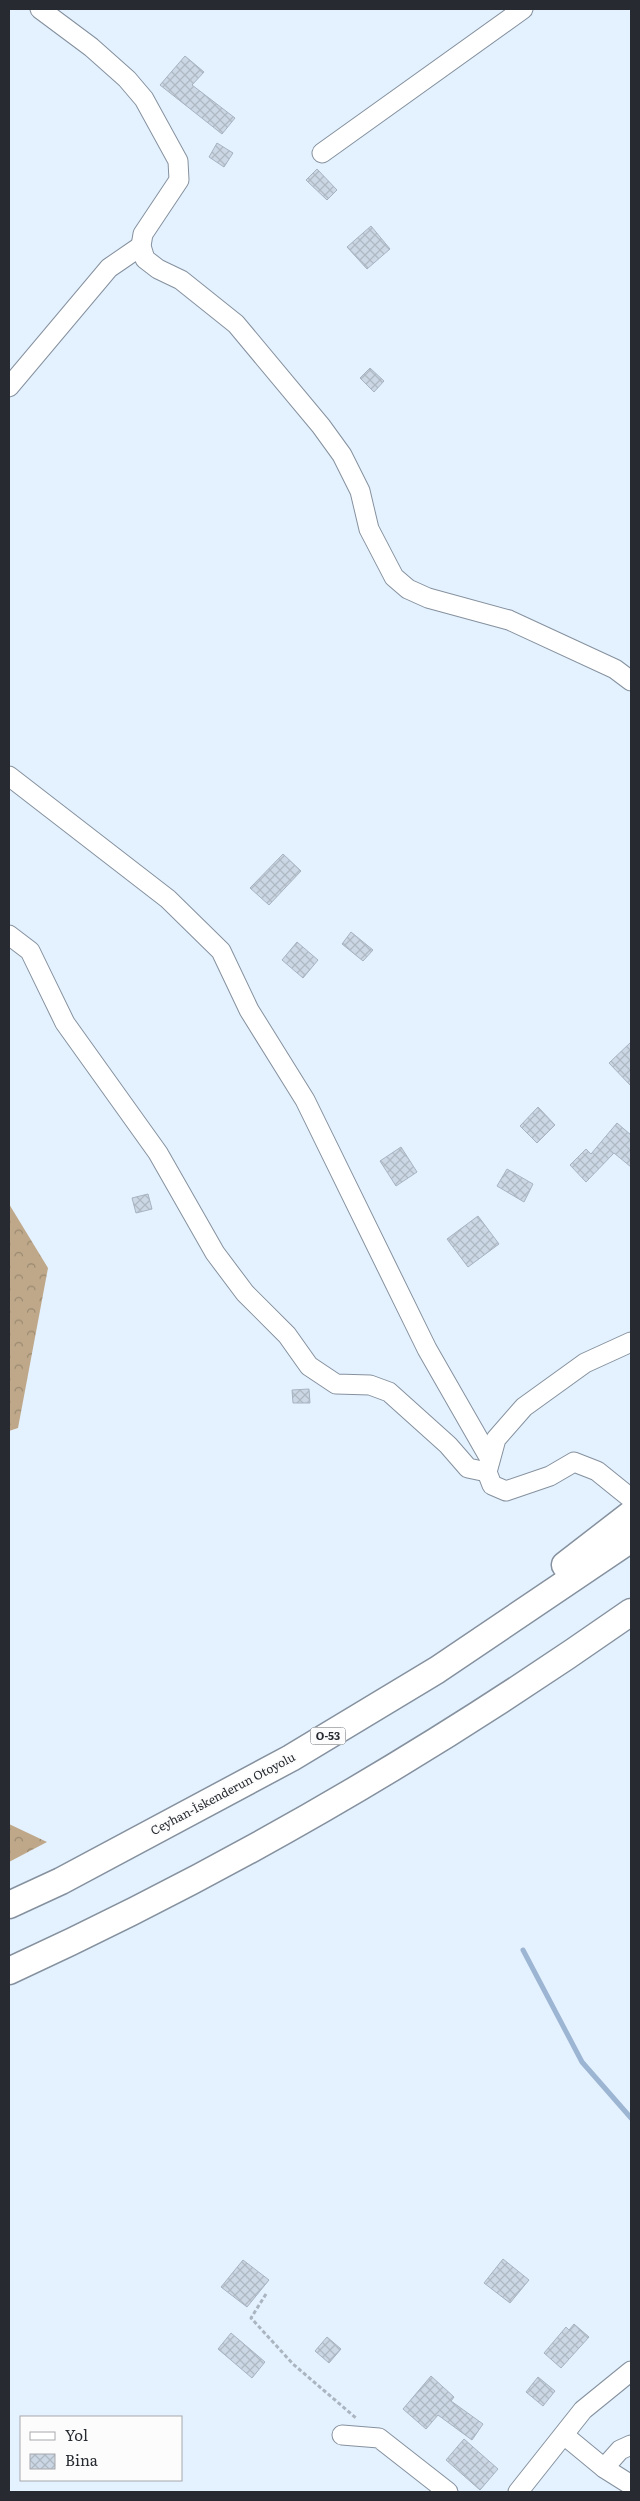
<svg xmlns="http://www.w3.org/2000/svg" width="640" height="2501" font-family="Literata,serif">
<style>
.forest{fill:url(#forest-crowns)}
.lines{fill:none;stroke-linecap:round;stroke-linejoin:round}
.stream{stroke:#9cb5d2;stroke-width:5}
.building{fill:url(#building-cross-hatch);stroke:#a7b3c1}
.minor-casing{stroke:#85919e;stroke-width:21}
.highway-casing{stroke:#85919e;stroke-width:29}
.path{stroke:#aab5c0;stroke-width:3;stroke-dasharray:4 2.5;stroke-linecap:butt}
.minor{stroke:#fff;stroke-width:19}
.highway{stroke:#fff;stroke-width:26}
.labels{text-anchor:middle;stroke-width:4;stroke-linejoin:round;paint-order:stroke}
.shield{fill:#fcfcfc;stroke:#676a6e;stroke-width:1}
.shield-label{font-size:11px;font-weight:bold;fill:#272b31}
.street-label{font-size:12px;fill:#272b31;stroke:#fcfcfc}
</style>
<defs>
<pattern id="forest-crowns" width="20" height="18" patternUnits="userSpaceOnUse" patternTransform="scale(1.25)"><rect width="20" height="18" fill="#bea889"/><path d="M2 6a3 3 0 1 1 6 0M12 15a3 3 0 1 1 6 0" fill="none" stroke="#9a8971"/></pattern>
<pattern id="building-cross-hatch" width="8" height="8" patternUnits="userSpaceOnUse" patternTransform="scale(1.25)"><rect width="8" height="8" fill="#cbd7e4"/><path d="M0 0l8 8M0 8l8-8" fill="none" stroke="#aeb9c4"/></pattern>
</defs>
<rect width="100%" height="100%" fill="#e4f1ff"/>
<g class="forest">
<polygon points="9,1204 48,1268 18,1428 9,1431"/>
<polygon points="9,1824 47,1842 9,1862"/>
</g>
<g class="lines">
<polyline class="stream" points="523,1950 582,2062 631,2118"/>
</g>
<g class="building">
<polygon points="185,56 204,72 192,85 235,118 222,134 160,85"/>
<polygon points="217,143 233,153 224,167 209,157"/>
<polygon points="317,169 337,190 327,200 306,180"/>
<polygon points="371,226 390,249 367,269 347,247"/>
<polygon points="370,368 384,381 374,392 360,378"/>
<polygon points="283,854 301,871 269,905 250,888"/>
<polygon points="351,932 373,950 363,961 342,944"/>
<polygon points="297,942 318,960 303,978 282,960"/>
<polygon points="631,1042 631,1086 609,1063"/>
<polygon points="538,1107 555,1125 537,1143 520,1126"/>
<polygon points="617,1123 631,1135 631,1167 614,1153 586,1182 570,1165 586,1149 591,1154"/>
<polygon points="401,1147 417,1172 396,1186 380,1161"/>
<polygon points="507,1169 533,1184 524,1202 497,1186"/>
<polygon points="148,1194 152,1209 136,1213 132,1198"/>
<polygon points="478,1216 499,1244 468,1267 447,1239"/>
<polygon points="309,1389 310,1403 293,1403 292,1390"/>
<polygon points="503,2259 529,2280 510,2303 484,2283"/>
<polygon points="243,2260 269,2280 247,2307 221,2287"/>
<polygon points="574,2324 589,2337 561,2368 544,2353 566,2327 569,2330"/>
<polygon points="231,2333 265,2362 252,2378 218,2349"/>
<polygon points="327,2337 341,2349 329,2363 315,2351"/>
<polygon points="431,2376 454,2397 451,2401 483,2424 472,2440 438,2415 426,2429 403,2409"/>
<polygon points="538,2377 555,2391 543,2406 526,2392"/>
<polygon points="464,2439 498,2469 480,2490 446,2460"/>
</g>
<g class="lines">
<g class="minor-casing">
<g id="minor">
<polyline points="40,9 91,47 127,79 144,99 178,161 179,180 143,234 141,246 145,259 158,269 181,280 236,324 321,426 342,455 360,491 369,529 394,577 408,589 428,598 509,620 615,669 631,681"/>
<polyline points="322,153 523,9"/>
<polyline points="9,387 109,268 141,246"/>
<polyline points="9,776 168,899 221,951 249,1010 305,1100 427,1349 490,1459"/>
<polyline points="9,935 30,951 65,1023 158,1153 215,1253 245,1293 287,1335 309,1366 336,1384 370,1385 389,1392 448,1445 468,1468 487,1472"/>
<polyline points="628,1496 597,1471 574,1462 550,1476 506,1491 492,1485 487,1472 496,1439 524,1407 585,1363 631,1342"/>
<polyline points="342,2435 379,2438 448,2492"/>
<polyline points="564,2435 604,2468 631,2485"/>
<polyline points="604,2468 620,2450 631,2445"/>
<polyline points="518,2492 583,2410 631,2371"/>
</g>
</g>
<g class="highway-casing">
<g id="highway">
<polyline points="565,1565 631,1514"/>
<polyline points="9,1905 61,1881 291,1758 437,1670 631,1539"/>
<path d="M9,1971C225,1872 436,1749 631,1612"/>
</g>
</g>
<polyline class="path" points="266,2294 251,2318 293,2364 356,2418"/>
<use href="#minor" class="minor"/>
<use href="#highway" class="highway"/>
</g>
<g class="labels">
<rect class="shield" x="310.5" y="1727.5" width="35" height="17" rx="4"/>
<g class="shield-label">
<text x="328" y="1740">O-53</text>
</g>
<g class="street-label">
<text transform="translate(223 1794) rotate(-28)" y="4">Ceyhan-İskenderun Otoyolu</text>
</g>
</g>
<rect width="640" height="2501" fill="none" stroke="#272b31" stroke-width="20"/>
<rect x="20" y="2416" width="162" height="65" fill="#fcfcfc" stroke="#a7a8ab"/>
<rect x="30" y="2432" width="25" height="8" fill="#ffffff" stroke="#a7a8ab"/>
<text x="65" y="2441" font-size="15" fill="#272b31">Yol</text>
<rect x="30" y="2454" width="25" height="15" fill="url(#building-cross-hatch)" stroke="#a7a8ab"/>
<text x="65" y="2466" font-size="15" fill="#272b31">Bina</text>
</svg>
